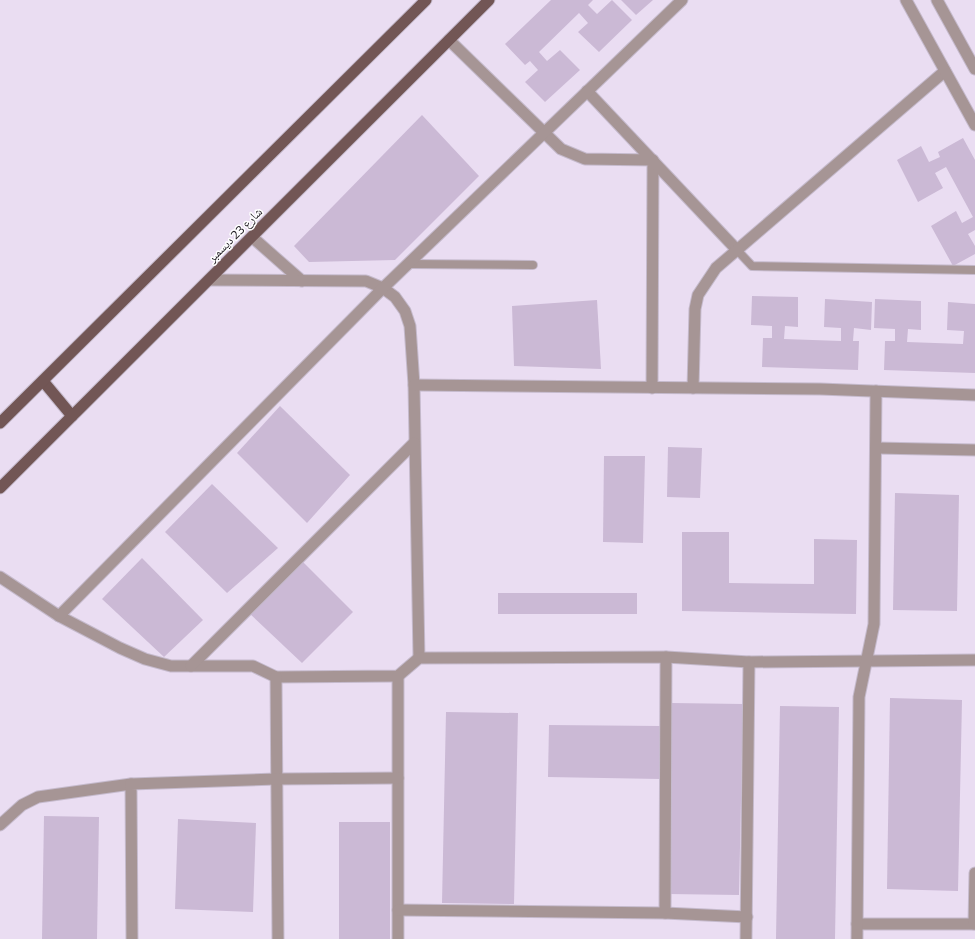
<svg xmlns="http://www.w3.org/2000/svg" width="975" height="939" font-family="Commissioner,'Noto Naskh Arabic',sans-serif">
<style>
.building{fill:#cbb9d5}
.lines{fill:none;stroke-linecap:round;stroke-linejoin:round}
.service-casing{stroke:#c5bacc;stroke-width:10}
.minor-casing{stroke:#c5bacc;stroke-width:13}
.tertiary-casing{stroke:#c5bacc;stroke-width:13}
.primary-casing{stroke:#c5bacc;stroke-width:13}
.service{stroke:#a69595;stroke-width:8}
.minor{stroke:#a69595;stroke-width:11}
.tertiary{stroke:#a69595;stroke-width:11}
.primary{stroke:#725655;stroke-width:11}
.labels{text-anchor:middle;stroke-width:3;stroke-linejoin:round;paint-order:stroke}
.street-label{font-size:12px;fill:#1d1920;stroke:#fff}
</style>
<rect width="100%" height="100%" fill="#eaddf2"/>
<g class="building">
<polygon points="551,0 593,0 588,5 597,14 612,0 632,20 599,52 578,32 588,23 579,13 539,52 547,61 560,50 580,70 545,102 525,82 538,70 530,61 525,65 505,44"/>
<polygon points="621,0 653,0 636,15"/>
<polygon points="422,115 479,176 395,260 309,262 294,246"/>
<polygon points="963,138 975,160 975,230 968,234 975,246 975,254 953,266 931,226 956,211 962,223 973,217 946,167 935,173 943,188 918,202 897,160 921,146 929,162 940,157 938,152"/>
<polygon points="752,296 798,297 798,327 785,326 784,339 841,341 841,328 824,327 825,299 872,302 871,330 854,328 853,341 859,341 858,370 762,367 763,338 772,338 772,326 751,325"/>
<polygon points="875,299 921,301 921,330 908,329 907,342 963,344 964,331 947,330 948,302 975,304 975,373 884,370 885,341 895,341 895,329 874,328"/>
<polygon points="597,300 601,369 514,366 512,306"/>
<polygon points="280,406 350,475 307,523 237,453"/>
<polygon points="668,447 702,448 700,498 667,497"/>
<polygon points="604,456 645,456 643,543 603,542"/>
<polygon points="212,484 278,548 227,593 165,532"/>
<polygon points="895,493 959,495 957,611 893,610"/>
<polygon points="682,532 729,532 729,583 814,584 814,539 857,540 856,614 682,611"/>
<polygon points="142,558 203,620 164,657 102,599"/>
<polygon points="301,560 353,612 302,663 249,613"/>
<rect x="498" y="593" width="139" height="21"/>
<polygon points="890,698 962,700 958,891 887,889"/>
<polygon points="672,703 743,704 739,895 668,894"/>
<polygon points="780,706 839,707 835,939 776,939"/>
<polygon points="446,712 518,713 514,904 442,903"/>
<polygon points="549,725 660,726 660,779 548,777"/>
<polygon points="44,816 99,817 97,939 42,939"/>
<polygon points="178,819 256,823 253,912 175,909"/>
<rect x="339" y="822" width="51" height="117"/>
</g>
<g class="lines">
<g class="service-casing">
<g id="service">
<polyline points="737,250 752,266 975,270"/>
<polyline points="407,264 533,265"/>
</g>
</g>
<g class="minor-casing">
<g id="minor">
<polyline points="449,40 561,149 585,159 653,160 652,388"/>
<polyline points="587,91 737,250"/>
<polyline points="252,237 302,281"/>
<polyline points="209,280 366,281 383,288 395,297 405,311 410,326 414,385 419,658"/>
<polyline points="414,385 820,389 975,395"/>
<polyline points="693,388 695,309 698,295 716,268 945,71"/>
<polyline points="876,448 975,450"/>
<polyline points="0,577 59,616 120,648 145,659 171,666 253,666 276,677 398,676 419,658 666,657 749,662 975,660"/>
<polyline points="59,616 383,288 682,0"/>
<polyline points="191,666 414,443"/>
<polyline points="398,676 398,939"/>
<polyline points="276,677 278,939"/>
<polyline points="0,825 22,805 38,797 131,784"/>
<polyline points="398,910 665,913 747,917"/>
<polyline points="665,913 666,657"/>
<polyline points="857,924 975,924"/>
<polyline points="974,924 975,873"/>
<polyline points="132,939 131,784 276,779 398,778"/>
<polyline points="746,939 749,662"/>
<polyline points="857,939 859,697 874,624 876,391"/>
</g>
</g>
<g class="tertiary-casing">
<g id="tertiary">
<polyline points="906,0 975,125"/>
<polyline points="937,0 975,69"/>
</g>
</g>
<g class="primary-casing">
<g id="primary">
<polyline points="43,381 72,416"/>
<polyline points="0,423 426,0"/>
<polyline points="0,488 489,0"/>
</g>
</g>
<use href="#service" class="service"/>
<use href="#minor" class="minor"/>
<use href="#tertiary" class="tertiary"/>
<use href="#primary" class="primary"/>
</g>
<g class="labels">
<g class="street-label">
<text transform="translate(235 235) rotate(-45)" y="4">شارع 23 ديسمبر</text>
</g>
</g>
</svg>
